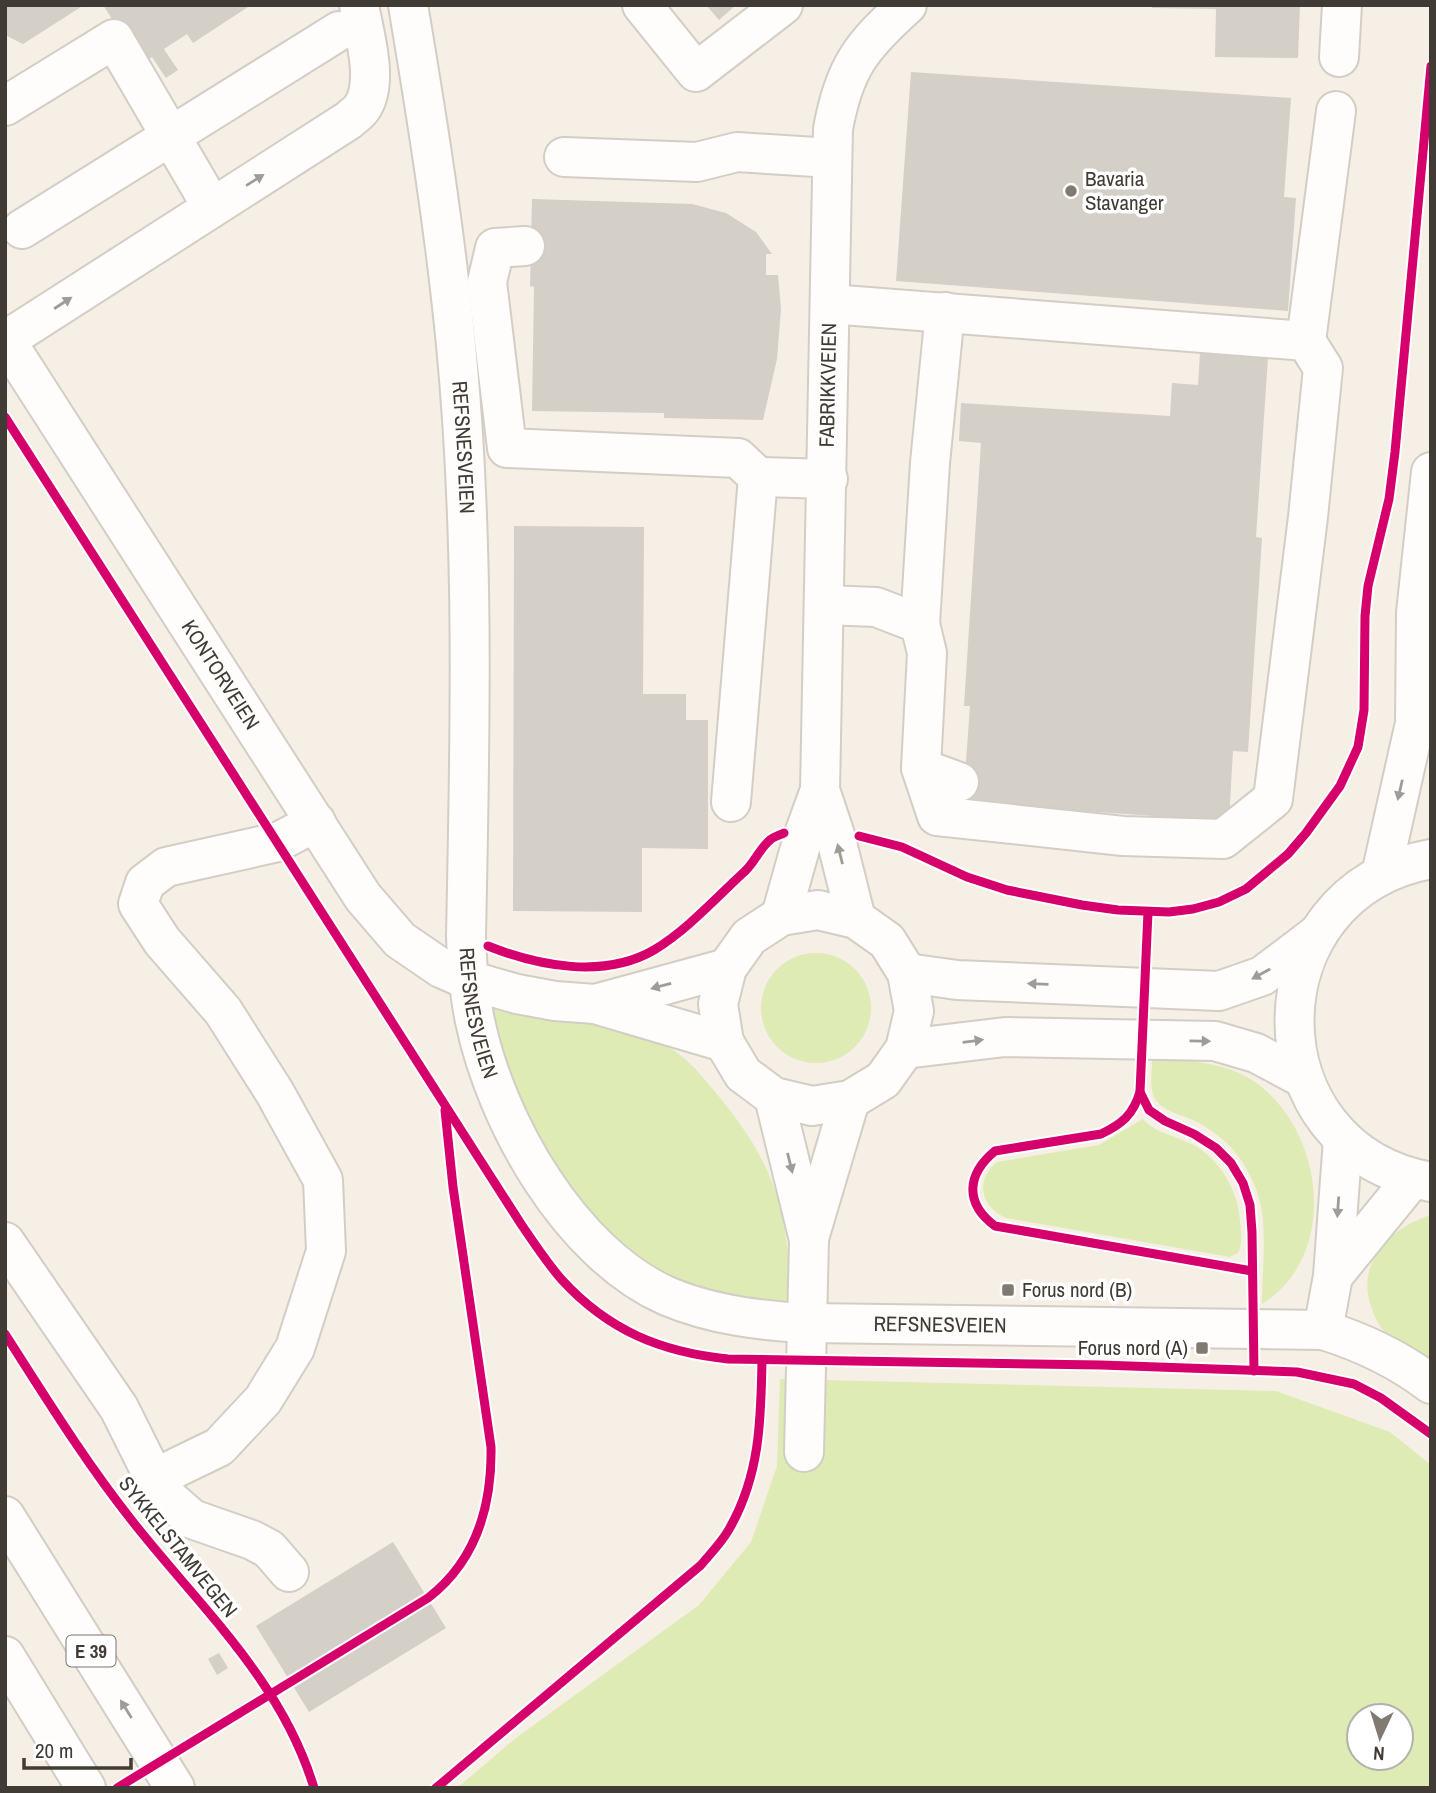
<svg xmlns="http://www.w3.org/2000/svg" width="1436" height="1793" font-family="'Archivo Narrow',sans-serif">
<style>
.green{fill:#dfebb4;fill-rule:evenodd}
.building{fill:#d4cfc7}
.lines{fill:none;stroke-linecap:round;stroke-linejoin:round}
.minor-casing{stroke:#d3cdc5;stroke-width:42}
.highway-casing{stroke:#d3cdc5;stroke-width:42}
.minor{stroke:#fefdfb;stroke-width:38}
.highway{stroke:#fefdfb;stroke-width:38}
.cycleway-casing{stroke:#fff;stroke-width:13}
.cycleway{stroke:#d6006c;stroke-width:9}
.oneway{fill:#9f9c98}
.poi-dot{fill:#807a72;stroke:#fff;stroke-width:2.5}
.labels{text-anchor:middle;stroke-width:7;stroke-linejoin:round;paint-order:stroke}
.shield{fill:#fff;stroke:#797671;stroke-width:2}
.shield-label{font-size:19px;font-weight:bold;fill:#403b34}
.poi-label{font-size:21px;fill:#403b34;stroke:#fff;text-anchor:start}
.street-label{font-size:21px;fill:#403b34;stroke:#fff}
</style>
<rect width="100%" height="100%" fill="#f6efe6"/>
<g class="green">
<circle cx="816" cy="1008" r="55"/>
<path d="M493,1009C515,1015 538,1019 561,1021C571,1022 582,1021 593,1023C612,1026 641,1035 659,1043C681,1051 697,1070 711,1087C774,1161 788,1206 791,1301C764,1301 737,1300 711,1292C609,1260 541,1163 508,1065C502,1047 498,1028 493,1009Z"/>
<path d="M1163,1059C1199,1061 1235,1064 1264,1089C1326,1142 1336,1258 1262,1304C1262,1277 1267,1227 1260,1202C1257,1188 1250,1175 1243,1163C1233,1146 1213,1130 1195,1121C1182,1115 1161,1111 1154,1097C1149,1086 1152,1071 1152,1060Z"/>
<path d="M1143,1119C1155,1133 1176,1136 1192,1144C1220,1159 1238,1190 1240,1221C1241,1231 1243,1244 1238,1253L1230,1257L1006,1218C980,1207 975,1180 997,1162L1099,1145Z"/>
<path d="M1431,1215V1361C1417,1350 1397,1343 1385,1332C1377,1324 1373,1313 1370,1303C1357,1261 1393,1226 1431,1215Z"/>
<path d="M780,1379L1276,1391L1390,1432L1431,1465V1788H457L516,1738L699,1605L751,1542L777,1466ZM1359,1716H1401V1758H1359Z"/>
</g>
<g class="building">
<polygon points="5,5 84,5 23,44 5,35"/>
<polygon points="103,5 251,5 193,43 187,34 164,49 178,70 166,78 152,57 141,64"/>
<polygon points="706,5 736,5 719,20"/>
<polygon points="1152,5 1300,5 1298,58 1215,57 1216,9 1152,8"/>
<polygon points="911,72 1291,98 1284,197 1296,198 1288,311 896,281"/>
<polygon points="532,199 692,204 726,213 756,232 772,254 766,254 766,275 778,275 781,309 777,359 763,420 664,418 664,413 532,411 534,287 530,286"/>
<polygon points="1200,353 1268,357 1256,537 1262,538 1248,752 1233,751 1229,821 963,803 970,706 964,706 981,443 959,441 961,403 1170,416 1172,383 1198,385"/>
<polygon points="514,526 644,527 643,694 686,694 686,720 708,720 708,849 642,848 642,912 513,911"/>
<polygon points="393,1542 446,1628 309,1712 256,1626"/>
<polygon points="219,1653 228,1668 217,1675 208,1659"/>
</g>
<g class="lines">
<g class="minor-casing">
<g id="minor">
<path id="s1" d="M408,5C427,118 445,231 456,345C475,542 470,739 466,936C467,965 469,993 475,1021C496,1122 570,1253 667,1296C712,1315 760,1321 808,1323L1323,1330C1362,1342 1398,1359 1431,1384"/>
<polyline points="642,5 696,72 783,5"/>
<polyline points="1339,57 1342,5"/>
<polyline points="5,106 114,39 212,207"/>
<polyline points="564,157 697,162 737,152 831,158"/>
<polyline points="22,229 339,31"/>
<polyline points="525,246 495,248 487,282 507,448 738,458 758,477 731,802"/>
<polyline points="830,304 1306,341 1323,368 1308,517 1273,799 1223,839 1123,836 937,816 921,768"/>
<path id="s2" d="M5,339L363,897L400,940L441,968L468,980L517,994L555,1001L595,1004L724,1042"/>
<path d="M6,340L349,120C352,117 358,113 361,109C380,84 364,34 359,5"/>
<polyline points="1306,341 1336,111"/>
<polyline points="758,477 828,479"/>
<polyline points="825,605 876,607 920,624 927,653 921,768 959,782"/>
<polyline points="920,624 930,463 945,312"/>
<polyline points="820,790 835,835 856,919"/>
<path d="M1431,859C1249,892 1249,1150 1431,1182"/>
<polyline points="1381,875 1415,723 1416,613 1431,472"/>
<path id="s3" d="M781,916L804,834L820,790L833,129C844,68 861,46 907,5"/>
<polyline points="907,973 957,980 1219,991 1262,976 1315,936"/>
<polyline points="595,1004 727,968"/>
<polyline points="905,1049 1005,1037 1215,1041 1256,1053 1303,1078"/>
<polyline points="774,1097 812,1106 850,1100 883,1080 905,1049 914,1011 907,973 887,941 856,919 818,910 781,916 749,937 727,968 718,1004 724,1042 743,1074 774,1097 809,1240 804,1452"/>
<polyline points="809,1238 850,1100"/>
<polyline points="5,1242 119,1408 148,1466 170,1500 192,1519 252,1540 269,1549 289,1572"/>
<polyline points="1333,1276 1412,1179"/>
<polyline points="1323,1330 1333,1276 1343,1139"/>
<polyline points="155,1478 219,1447 263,1400 295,1348 326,1251 323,1180 275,1093 223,1011 162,941 138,904 145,883 166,867 278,842 316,822"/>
</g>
</g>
<g class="highway-casing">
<g id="highway">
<polyline points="5,1516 175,1788"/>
<polyline points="5,1656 86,1788"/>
</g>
</g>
<use href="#minor" class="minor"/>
<use href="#highway" class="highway"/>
<g class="cycleway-casing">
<g id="cycleway">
<path d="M5,417L521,1224C534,1243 547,1263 562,1280C609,1331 661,1352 728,1359L1101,1365L1297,1372L1354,1384L1381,1398L1431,1434"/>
<polyline points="859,836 902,847 967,877 1007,890 1082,905 1118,910 1169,912 1193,909 1219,902 1246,889 1288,854 1306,833 1340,786 1358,747 1364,710 1365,616 1368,586 1389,499 1395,452 1431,66"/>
<path d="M1148,912L1140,1092C1133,1115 1122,1124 1101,1134L995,1151C967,1174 964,1203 995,1226L1252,1271"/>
<path d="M488,946C538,966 604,979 654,950C687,930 715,899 743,873C754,864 759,849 770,840C773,837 780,835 784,833"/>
<polyline points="1140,1092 1149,1110 1165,1121 1194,1134 1216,1148 1231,1163 1243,1183 1250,1205 1252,1232 1254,1371"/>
<path d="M5,1334C46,1398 86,1463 133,1522C200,1607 282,1681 314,1788"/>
<path d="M117,1788L428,1598C476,1561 492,1506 491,1447L453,1187L445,1110"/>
<path d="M436,1788L701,1565C710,1554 721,1543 728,1531C760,1477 761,1420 762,1360"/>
</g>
</g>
<use href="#cycleway" class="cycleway"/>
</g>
<defs><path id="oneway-solid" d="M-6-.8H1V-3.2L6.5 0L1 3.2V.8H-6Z" transform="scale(1.75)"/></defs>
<g class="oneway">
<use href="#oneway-solid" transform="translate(255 180) rotate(-32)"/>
<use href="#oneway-solid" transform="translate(63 303) rotate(-33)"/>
<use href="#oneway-solid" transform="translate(1400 790) rotate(103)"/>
<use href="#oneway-solid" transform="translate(840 854) rotate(-104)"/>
<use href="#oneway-solid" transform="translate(1261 974) rotate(151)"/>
<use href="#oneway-solid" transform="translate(1038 984) rotate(-178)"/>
<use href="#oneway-solid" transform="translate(661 986) rotate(165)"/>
<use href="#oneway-solid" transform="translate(973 1041) rotate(-7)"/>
<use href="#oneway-solid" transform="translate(1200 1041) rotate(1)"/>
<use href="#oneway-solid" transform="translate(790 1163) rotate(76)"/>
<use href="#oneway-solid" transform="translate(1338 1207) rotate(94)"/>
<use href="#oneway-solid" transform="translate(126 1709) rotate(-122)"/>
</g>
<g class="poi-dot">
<circle cx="1071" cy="191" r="7"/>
<rect x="1001" y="1283" width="14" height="14" rx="3.5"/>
<rect x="1195" y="1341" width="14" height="14" rx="3.5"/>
</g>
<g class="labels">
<rect class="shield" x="66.5" y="1635.5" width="49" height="31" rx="5"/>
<g class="shield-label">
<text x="91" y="1658">E 39</text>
</g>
<g class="poi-label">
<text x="1085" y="186">Bavaria<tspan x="1085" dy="24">Stavanger</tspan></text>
<text x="1022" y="1297">Forus nord (B)</text>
<text x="1188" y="1355" text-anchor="end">Forus nord (A)</text>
</g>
<g class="street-label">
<text dy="7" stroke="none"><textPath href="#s3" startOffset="537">FABRIKKVEIEN</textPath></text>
<text dy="7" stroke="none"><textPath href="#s1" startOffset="446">REFSNESVEIEN</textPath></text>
<text dy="7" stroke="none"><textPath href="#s2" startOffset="399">KONTORVEIEN</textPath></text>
<text dy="7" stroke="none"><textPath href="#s1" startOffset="1013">REFSNESVEIEN</textPath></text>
<text dy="7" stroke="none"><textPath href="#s1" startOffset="1643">REFSNESVEIEN</textPath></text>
<text transform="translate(178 1547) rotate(51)" y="7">SYKKELSTAMVEGEN</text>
</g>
</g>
<rect width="1436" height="1793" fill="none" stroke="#403b34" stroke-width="14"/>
<g transform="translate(1380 1737) rotate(184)"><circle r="33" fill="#ffffff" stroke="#b3b1ae" stroke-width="2"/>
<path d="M0-5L12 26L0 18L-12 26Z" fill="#807a72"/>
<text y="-10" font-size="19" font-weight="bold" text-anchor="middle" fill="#403b34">N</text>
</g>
<path d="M24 1758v10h107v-10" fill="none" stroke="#403b34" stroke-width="3.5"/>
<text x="35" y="1758" font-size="21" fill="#403b34" stroke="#ffffff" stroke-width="5" paint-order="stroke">20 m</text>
</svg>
